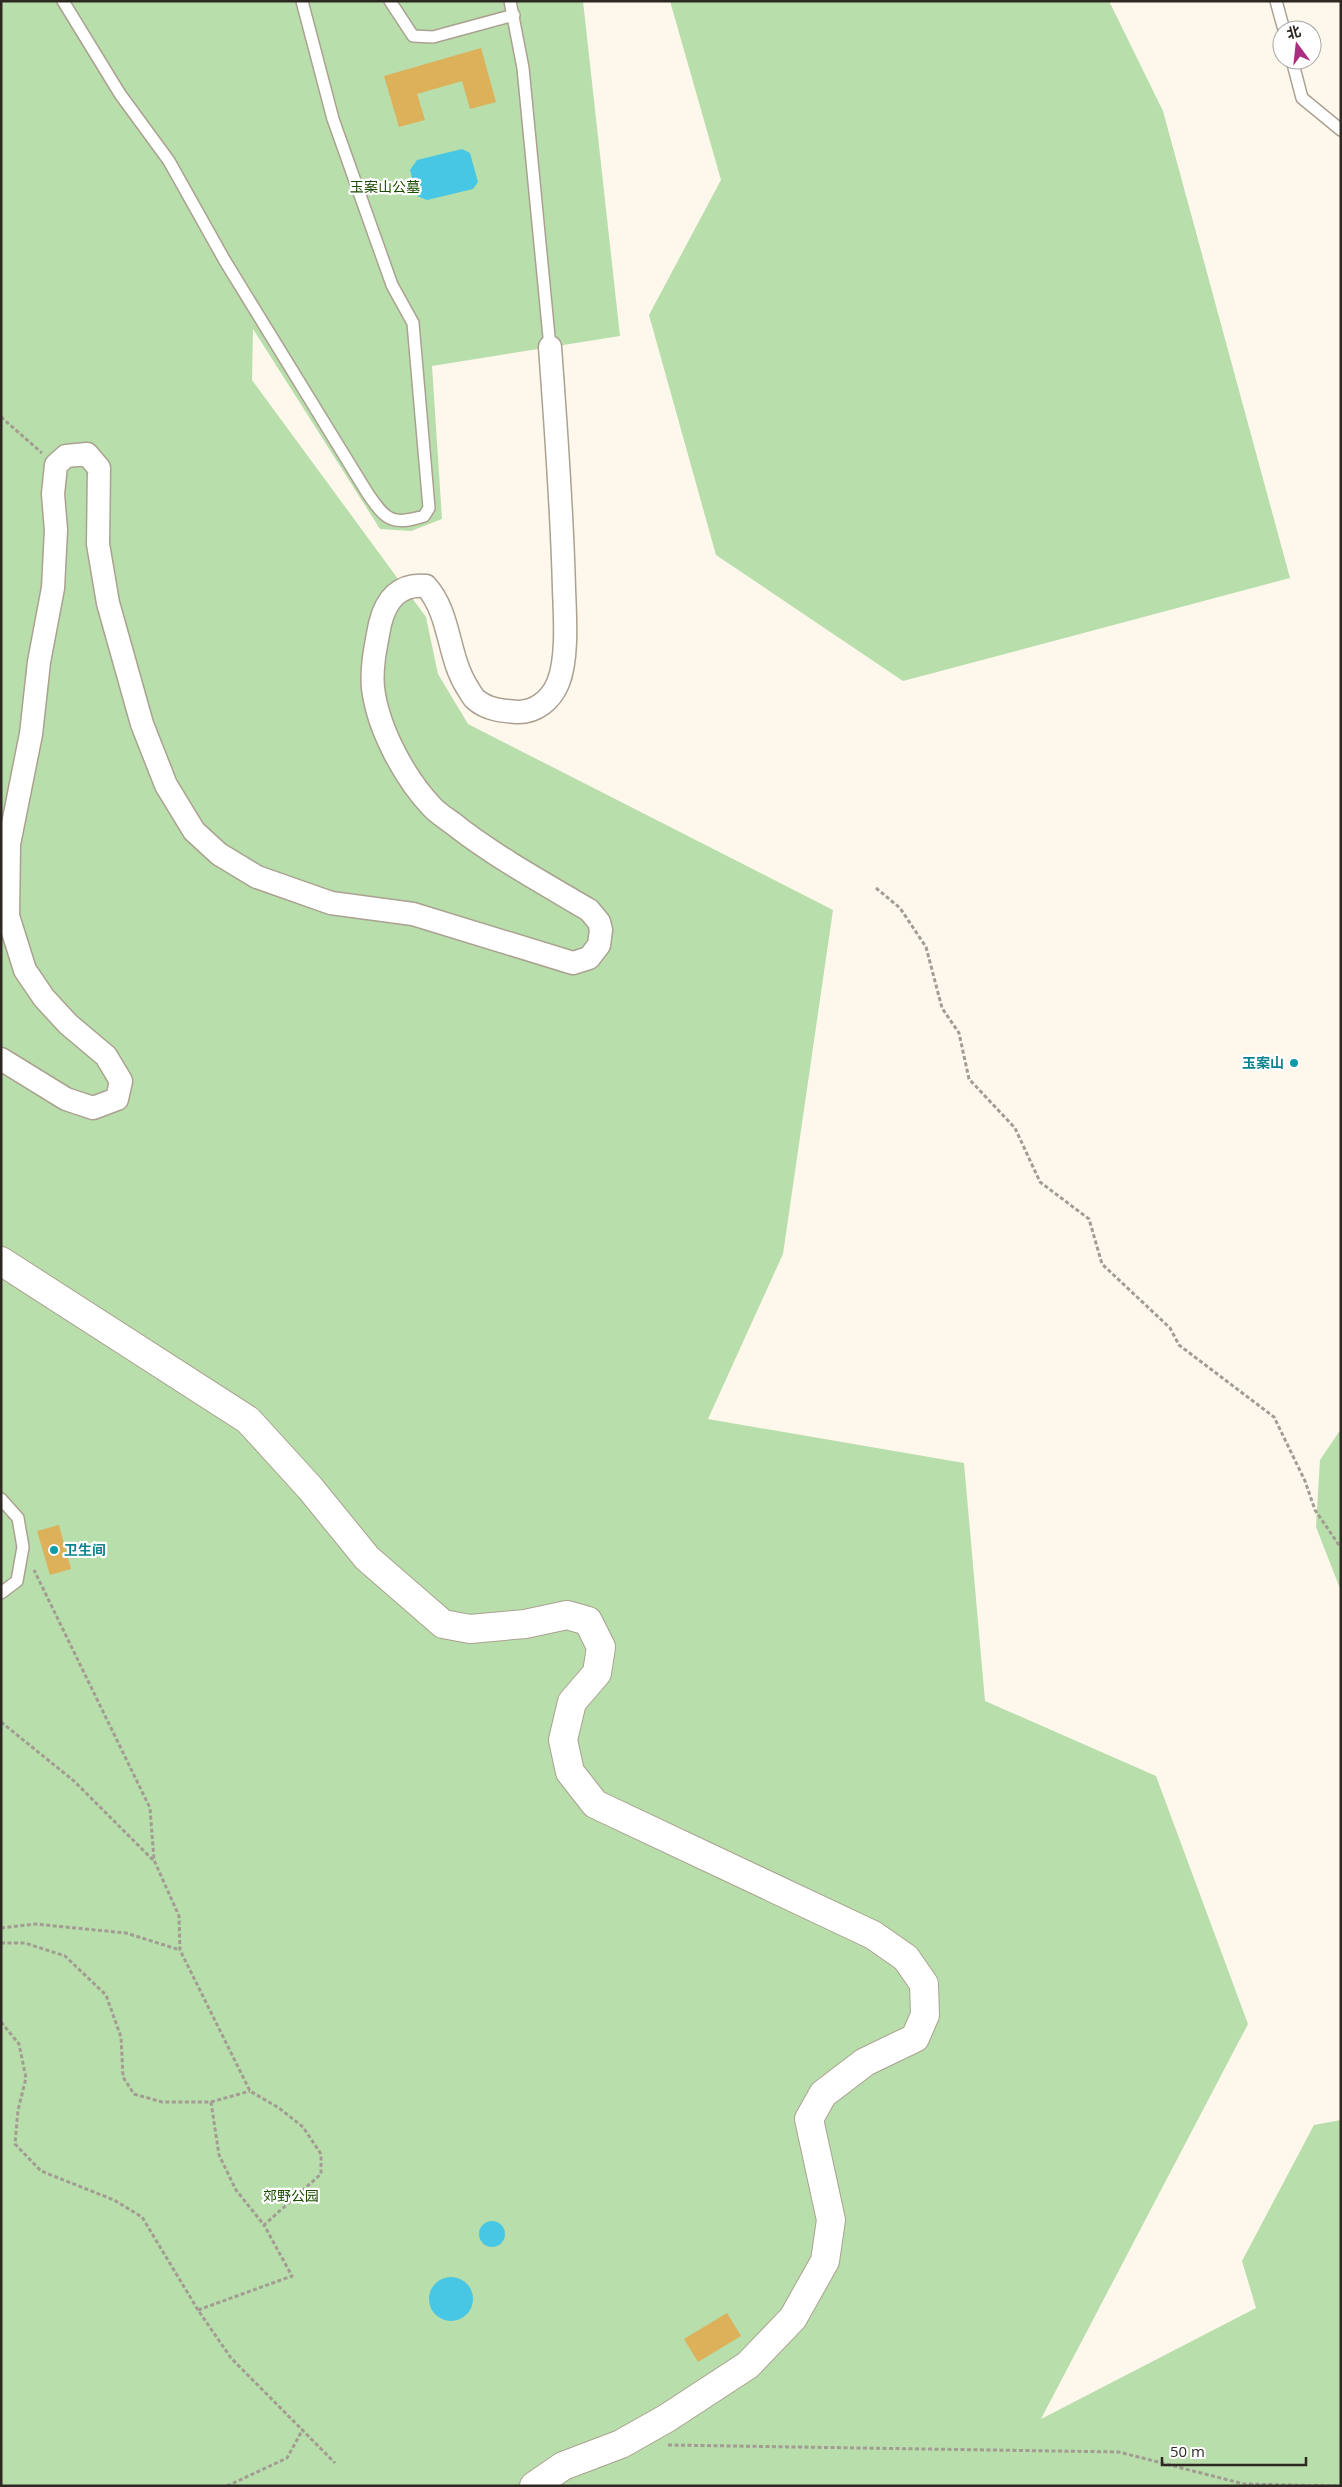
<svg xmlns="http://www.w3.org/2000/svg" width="1342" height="2487" font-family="'Open Sans','Noto Sans SC',sans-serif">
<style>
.green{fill:#b8deab}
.water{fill:#48c7e4}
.building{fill:#ddb05a}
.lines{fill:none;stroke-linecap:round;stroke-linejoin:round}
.service-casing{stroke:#aba190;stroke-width:14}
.minor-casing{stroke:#aba190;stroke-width:25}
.tertiary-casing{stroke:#aba190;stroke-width:30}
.path{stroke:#a29c93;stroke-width:3;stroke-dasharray:4 2.5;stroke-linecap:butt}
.service{stroke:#fff;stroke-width:11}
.minor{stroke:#fff;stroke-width:22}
.tertiary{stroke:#fff;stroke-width:28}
.culture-dot{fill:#0f9aa8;stroke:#fff;stroke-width:2}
.labels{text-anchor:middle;stroke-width:4.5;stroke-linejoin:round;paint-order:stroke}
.park-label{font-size:14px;fill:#1b4d00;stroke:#fff}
.culture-label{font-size:14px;font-weight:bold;fill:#0d838f;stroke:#fff;text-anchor:end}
</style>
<rect width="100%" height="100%" fill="#fef7ec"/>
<g class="green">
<polygon points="1,1 583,1 620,336 432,366 442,519 411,531 380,529 253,329 252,380 426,617 438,674 468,724 833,910 783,1254 708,1419 964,1463 985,1701 1156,1776 1248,2024 1041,2419 1256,2308 1242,2261 1314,2125 1341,2120 1341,2486 1,2486"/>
<polygon points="670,1 1109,1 1163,111 1290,578 903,681 716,555 649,315 721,180"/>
<polygon points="1341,1429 1341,1591 1316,1527 1320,1460"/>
</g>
<g class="water">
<polygon points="462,149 470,153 478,182 473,189 427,200 417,196 410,170 417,160"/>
<circle cx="492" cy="2234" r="13"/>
<circle cx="451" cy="2299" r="22"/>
</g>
<g class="building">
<polygon points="481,48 496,102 470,109 462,81 417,94 425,120 399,127 384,76"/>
<polygon points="59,1525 71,1569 50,1575 37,1531"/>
<polygon points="727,2313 741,2336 698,2362 684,2339"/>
</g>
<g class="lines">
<g class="service-casing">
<g id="service">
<path d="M63,1L120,94L169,161L225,261L368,494C386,520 392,526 424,516L429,508L413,323L392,285L333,119L302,1"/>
<polyline points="390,1 413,36 433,37 514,15"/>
<polyline points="510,1 523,68 550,347"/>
<polyline points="1276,1 1284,30"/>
<polyline points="1292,60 1302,98 1341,130"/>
<polyline points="1,1499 18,1518 23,1547 17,1581 1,1593"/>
</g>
</g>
<g class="minor-casing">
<path id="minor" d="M1,1059L66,1099L93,1108L117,1099L121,1081L106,1056L68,1024L44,998L25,970L8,916L9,844L31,734L39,662L53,588L56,530L53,494L56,465L66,456L87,454L99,468L98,544L108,603L142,724L166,785L194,831L219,854L257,877L331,903L413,914L573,963L589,958L599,945L601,930L599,922L589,910C545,884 501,860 460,829C452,822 441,816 433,808C405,779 378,729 373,688C371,667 376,645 380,624C386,599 400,583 426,586C451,614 447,655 467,687C469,690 472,696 475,699C487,710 503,711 518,712C536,712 551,700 558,683C568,659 565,616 564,589C562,508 556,428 550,347"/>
</g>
<g class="tertiary-casing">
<polyline id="tertiary" points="1,1261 248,1420 310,1488 367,1558 443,1624 470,1629 525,1624 567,1615 588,1621 601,1647 597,1673 572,1702 563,1740 570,1772 595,1804 873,1935 906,1958 924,1984 925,2015 915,2038 865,2062 823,2094 809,2119 831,2220 825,2261 793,2318 748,2365 667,2418 621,2444 563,2466 534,2486"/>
</g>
<g class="path">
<polyline points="1,417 42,453"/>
<polyline points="876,888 900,908 926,947 942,1008 959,1033 969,1079 1015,1128 1040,1182 1089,1219 1102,1264 1170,1328 1179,1345 1274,1417 1305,1481 1315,1510 1341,1548"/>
<polyline points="1,1722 74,1781 153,1860"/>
<polyline points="1,1928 35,1924 126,1933 180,1950"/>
<polyline points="1,1943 25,1943 65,1956 106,1995 121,2037 123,2077 134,2094 162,2102 211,2102 219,2155 236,2190 264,2225 321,2174 321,2154 303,2127 279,2108 250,2091 180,1950 179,1916 154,1860 150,1808 34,1570"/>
<polyline points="1,2022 19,2044 26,2078 18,2110 15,2144 41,2171 114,2200 142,2217 198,2310 231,2358 335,2463"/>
<polyline points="211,2102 250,2091"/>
<polyline points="198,2310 292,2276 264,2225"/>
<polyline points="668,2445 1119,2452 1244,2484 1336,2486"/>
<polyline points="227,2486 287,2458 303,2429"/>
</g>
<use href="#service" class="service"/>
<use href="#minor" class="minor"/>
<use href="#tertiary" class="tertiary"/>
</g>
<g class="culture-dot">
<circle cx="1294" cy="1063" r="5"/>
<circle cx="54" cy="1550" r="5"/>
</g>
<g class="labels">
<g class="park-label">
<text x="385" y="192">玉案山公墓</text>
<text x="291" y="2201">郊野公园</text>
</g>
<g class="culture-label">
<text x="1284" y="1068">玉案山</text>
<text x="64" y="1555" text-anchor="start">卫生间</text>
</g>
</g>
<rect width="1342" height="2487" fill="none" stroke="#2d2922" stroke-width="5"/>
<g transform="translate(1297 45) rotate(345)"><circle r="24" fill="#ffffff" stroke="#aba9a7"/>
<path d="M0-4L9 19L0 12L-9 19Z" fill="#a92e82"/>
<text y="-8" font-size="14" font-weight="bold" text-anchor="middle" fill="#2d2922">北</text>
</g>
<path d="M1162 2457v8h144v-8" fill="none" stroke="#2d2922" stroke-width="2.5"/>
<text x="1170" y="2457" font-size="15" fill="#2d2922" stroke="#ffffff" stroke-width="4" paint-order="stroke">50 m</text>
</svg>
